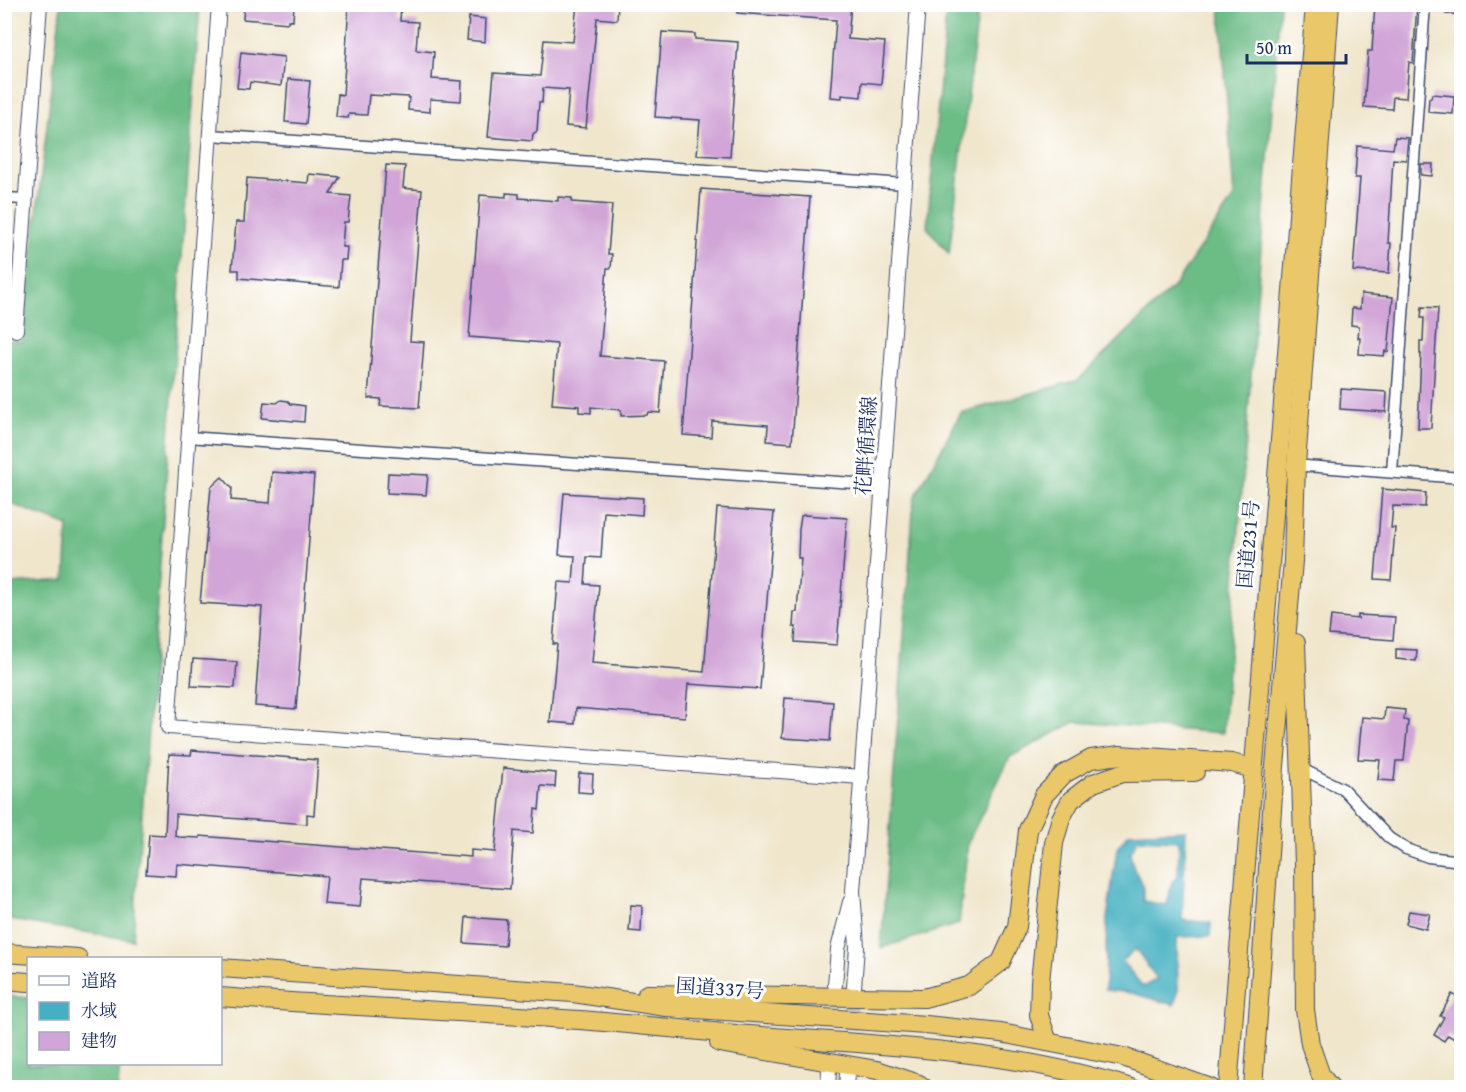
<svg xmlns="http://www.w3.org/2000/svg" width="1466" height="1092" font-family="'Gentium Book Plus','Noto Serif JP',serif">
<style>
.forest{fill:#6cbc86;stroke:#447672;stroke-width:1.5}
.water{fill:#44b0c1;stroke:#307090;stroke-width:1.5;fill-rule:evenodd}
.building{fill:#d1a5d7}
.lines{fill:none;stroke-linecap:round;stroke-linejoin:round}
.tertiary-tunnel{stroke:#c5c1b6;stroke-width:14;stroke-dasharray:14 7;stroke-linecap:butt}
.minor-casing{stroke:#3b4a6e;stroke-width:13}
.tertiary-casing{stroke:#3b4a6e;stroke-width:16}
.trunk-casing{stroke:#3b4a6e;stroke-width:20}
.minor{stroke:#fff;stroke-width:10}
.tertiary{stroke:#fff;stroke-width:14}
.trunk{stroke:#eac769;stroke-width:18}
.labels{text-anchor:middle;stroke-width:6;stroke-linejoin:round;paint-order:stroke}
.street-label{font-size:20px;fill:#1b2f5e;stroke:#fff}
</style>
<rect width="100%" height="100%" fill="#fff"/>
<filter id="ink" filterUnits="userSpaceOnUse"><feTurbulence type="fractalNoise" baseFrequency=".0167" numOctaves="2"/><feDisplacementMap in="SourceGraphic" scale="12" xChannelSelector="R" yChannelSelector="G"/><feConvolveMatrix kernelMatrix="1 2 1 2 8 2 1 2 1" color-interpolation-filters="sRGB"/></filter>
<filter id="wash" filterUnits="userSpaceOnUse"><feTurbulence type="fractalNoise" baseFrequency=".008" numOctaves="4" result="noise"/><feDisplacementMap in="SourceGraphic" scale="24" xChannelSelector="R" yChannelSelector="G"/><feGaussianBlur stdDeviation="1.35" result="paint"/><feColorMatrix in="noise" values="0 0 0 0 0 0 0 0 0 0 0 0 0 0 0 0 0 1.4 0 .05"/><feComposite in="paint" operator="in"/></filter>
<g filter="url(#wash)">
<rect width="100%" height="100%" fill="#f0e6cc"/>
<g class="forest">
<polygon points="61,5 200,5 133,940 5,919 4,663 10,584 65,580 68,526 4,501 5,340 22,341"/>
<polygon points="947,5 979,5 949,254 927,227"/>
<polygon points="1220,5 1280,5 1223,733 1075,722 1010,757 968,842 959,924 881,948 914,499 961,413 1078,380 1175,285 1234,197"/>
<polygon points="7,996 28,998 28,1064 120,1064 118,1087 5,1087 4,999"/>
</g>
<path class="water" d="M1186,830L1182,920L1211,923L1210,936L1177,937L1178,992L1174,1005L1132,993L1105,990L1107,919L1117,848L1129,833ZM1138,839L1179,841L1178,876L1172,882L1167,905L1143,901V885L1134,869L1130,854ZM1136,949L1157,979L1143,987L1122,961Z"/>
<g id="blocks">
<g class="building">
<polygon points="244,4 294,4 293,21 288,20 288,23 243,19"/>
<polygon points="349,4 401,4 400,21 418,22 416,50 434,52 432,79 462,81 461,101 430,99 430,112 408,110 409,97 369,95 367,115 349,114 348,118 336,117 338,94 343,95"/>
<polygon points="577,4 618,4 617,20 597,18 586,128 566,126 569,90 543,88 542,103 539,102 537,131 533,134 532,141 488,137 494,73 540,76 544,40 573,42"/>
<polygon points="737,4 851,4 848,39 885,42 881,84 862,82 861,97 842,95 842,98 830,97 836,20 737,13"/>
<polygon points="1375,4 1417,4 1413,63 1409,62 1406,98 1393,97 1392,109 1364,107 1368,51 1372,51"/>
<polygon points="1447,4 1461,4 1461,15 1446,14"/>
<polygon points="469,17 486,19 485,42 467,40"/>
<polygon points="662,32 695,34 695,39 738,42 730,157 697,155 700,120 655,117"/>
<polygon points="241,52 284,57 281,86 250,82 249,89 237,88"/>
<polygon points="288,79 310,81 306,124 285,122"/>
<polygon points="1432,94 1454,96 1453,114 1428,112 1429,98 1431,98"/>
<polygon points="1395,137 1408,138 1406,160 1393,159 1388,243 1391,243 1389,273 1353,271 1360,178 1355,178 1357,146 1393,149"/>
<polygon points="1421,164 1433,164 1432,176 1421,175"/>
<polygon points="386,165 405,166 403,188 422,190 410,341 424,342 419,408 380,406 381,399 368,398"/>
<polygon points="309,174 340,177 330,194 351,196 348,222 344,222 342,247 347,247 346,260 341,260 339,287 239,278 239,270 232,270 236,222 244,222 247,178 308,183"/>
<polygon points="701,189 810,197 792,443 767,441 768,425 712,421 711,437 683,435"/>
<polygon points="506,193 519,194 519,198 558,201 558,197 572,198 572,202 612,205 608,254 612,254 611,268 607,268 600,356 664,361 660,413 648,412 647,415 621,416 621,410 591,407 591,413 579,412 579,406 552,404 557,344 469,337 480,195 506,197"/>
<polygon points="1361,294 1393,297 1388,352 1385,351 1384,356 1359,354 1360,338 1358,338 1359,326 1351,325 1352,308 1360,309"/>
<polygon points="1422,307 1438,308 1431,428 1418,428 1421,354 1420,354 1420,341 1423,341 1424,318 1421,318"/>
<polygon points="1341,389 1387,392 1386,412 1340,409"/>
<polygon points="281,400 288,401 291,404 305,406 304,422 262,418 264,402 277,403"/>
<polygon points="272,472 314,475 296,709 255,706 262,607 200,603 211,487 222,477 232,488 231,500 270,503"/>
<polygon points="388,473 428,475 426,495 387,493"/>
<polygon points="1382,489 1426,493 1425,507 1393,506 1391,528 1395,528 1391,580 1375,579"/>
<polygon points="564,493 643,498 642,515 604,512 601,558 587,557 585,584 599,585 592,663 704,672 717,508 774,512 760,689 688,684 685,717 576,708 575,724 550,722 557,644 553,644 558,582 573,583 575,556 559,555"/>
<polygon points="804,515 847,518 837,645 795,642 796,627 793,627 794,612 797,612 801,558 798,558 799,530 801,516"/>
<polygon points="1358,615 1395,617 1393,640 1329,635 1331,616 1358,619"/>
<polygon points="1396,649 1417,650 1416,661 1396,659"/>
<polygon points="193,659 237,662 235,688 191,686"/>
<polygon points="785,698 833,702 830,741 782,738"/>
<polygon points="1385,708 1405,710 1404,720 1408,721 1404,761 1396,761 1394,781 1378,780 1380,760 1358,759 1362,717 1384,719"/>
<polygon points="192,750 318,760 314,815 307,814 307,824 176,814 175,836 179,837 200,838 200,836 471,857 471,850 495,852 503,768 556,773 555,787 541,786 539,810 535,809 533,833 514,831 510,889 363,878 360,907 324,904 327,876 177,864 176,876 146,874 149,834 165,835 169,754 191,755"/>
<polygon points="579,773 593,774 592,793 578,792"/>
<polygon points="631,905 642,906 641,932 629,931"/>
<polygon points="1409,911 1430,914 1426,929 1406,924"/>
<polygon points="466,917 507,920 505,946 464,943"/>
<polygon points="1452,994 1461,999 1461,1043 1448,1035 1444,1041 1434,1035 1444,1017 1440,1016"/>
</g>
</g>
</g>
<g filter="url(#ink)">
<use href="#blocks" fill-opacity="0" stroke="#3b4a6e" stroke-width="1.5"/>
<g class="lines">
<g class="tertiary-tunnel">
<polyline points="829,1070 835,988"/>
<polyline points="847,1072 854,989"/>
</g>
<g class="minor-casing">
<g id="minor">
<polyline points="210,135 905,184"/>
<polyline points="4,198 26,199"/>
<polyline points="188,437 883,485"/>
<polyline points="1293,465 1462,478"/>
<polyline points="1392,472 1425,4"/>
<polyline points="1300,768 1343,789 1389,838 1406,849 1428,857 1462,861"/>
</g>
</g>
<g class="tertiary-casing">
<g id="tertiary">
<polyline points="219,4 168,727 862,777"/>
<polyline points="16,330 40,4"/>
<polyline points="835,985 838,949 850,902"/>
<polyline points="854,987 857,947 853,891 918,4"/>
<polyline points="828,1088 829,1070"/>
<polyline points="846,1088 847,1073"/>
</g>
</g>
<g class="trunk-casing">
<g id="trunk">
<polyline points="1296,643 1304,863 1305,1010 1310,1044 1321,1076 1331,1088"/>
<polyline points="4,953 78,958"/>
<polyline points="220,968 573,993 666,1007 926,1025 1001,1033 1123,1057 1211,1088"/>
<polyline points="4,980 28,982"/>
<polyline points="647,994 924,998 969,986 1001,962 1017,927 1028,830 1044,795 1064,774 1091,759 1120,755 1232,763 1253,769"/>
<path d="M220,997C340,1006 460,1011 579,1020C636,1024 692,1031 749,1035C877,1045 1008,1049 1131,1088"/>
<polyline points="1048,1042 1039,1015 1040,982 1054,843 1061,818 1071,800 1093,783 1122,773 1195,772"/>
<polyline points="719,1043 877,1070 919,1084 924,1088"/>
<polyline points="1228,1088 1315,4"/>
<polyline points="1253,1088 1275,766 1293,561 1296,465 1330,4"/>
</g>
</g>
<use href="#minor" class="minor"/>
<use href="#tertiary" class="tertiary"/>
<use href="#trunk" class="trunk"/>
</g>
</g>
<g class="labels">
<g class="street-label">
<text transform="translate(866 446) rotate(-86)" y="7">花畔循環線</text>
<text transform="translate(1248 544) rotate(-85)" y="7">国道231号</text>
<text transform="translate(720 988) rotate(4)" y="7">国道337号</text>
</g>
</g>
<rect width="1466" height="1092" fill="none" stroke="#fff" stroke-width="24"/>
<rect x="27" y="957" width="195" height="108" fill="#ffffff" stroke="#a4acbf" stroke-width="1.5"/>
<rect x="39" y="976" width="30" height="9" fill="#ffffff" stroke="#a4acbf" stroke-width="1.5"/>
<text x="81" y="987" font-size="18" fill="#1b2f5e">道路</text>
<rect x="39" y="1002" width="30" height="18" fill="#44b0c1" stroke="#a4acbf" stroke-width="1.5"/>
<text x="81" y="1017" font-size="18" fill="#1b2f5e">水域</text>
<rect x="39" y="1032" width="30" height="18" fill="#d1a5d7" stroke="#a4acbf" stroke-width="1.5"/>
<text x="81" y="1047" font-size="18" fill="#1b2f5e">建物</text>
<path d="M1247 54v9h99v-9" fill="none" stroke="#1b2f5e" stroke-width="3"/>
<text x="1256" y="54" font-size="18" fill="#1b2f5e" stroke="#ffffff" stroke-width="4.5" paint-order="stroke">50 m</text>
</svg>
